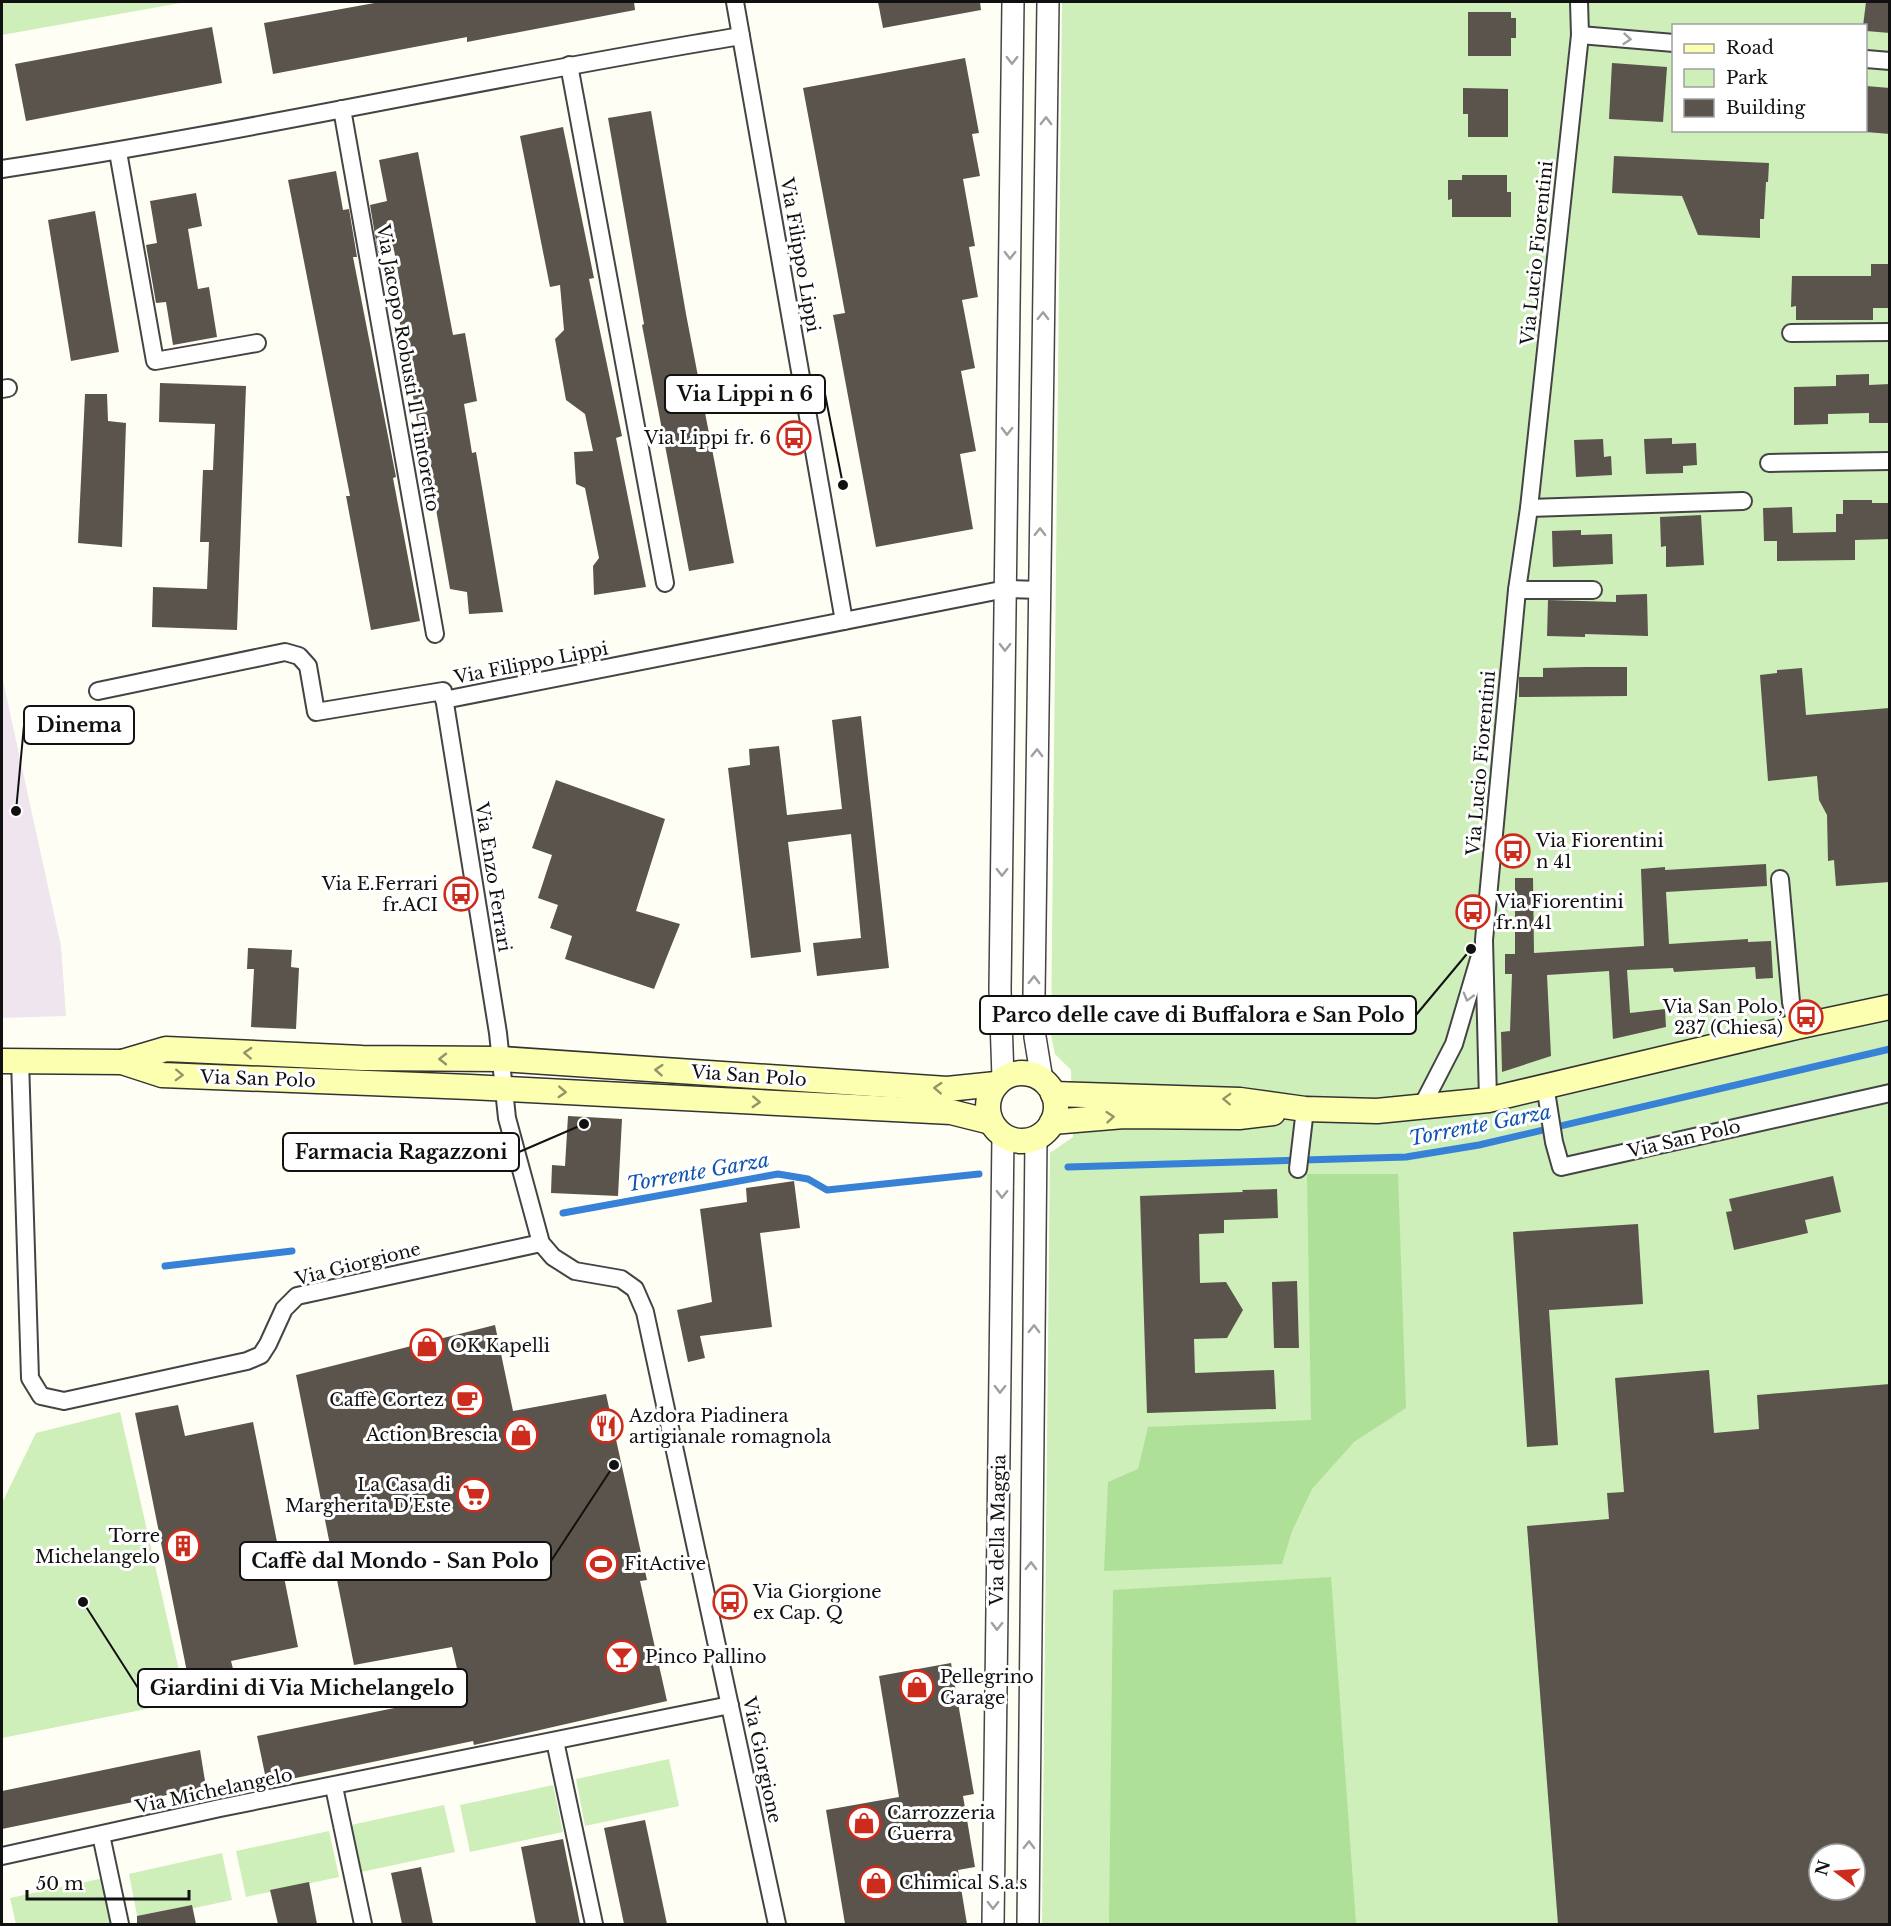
<svg xmlns="http://www.w3.org/2000/svg" width="1891" height="1926" font-family="'Libre Baskerville',serif">
<style>
.industrial{fill:#efe5ef}
.green{fill:#ceeeba;fill-rule:evenodd}
.forest{fill:#afe098}
.lines{fill:none;stroke-linecap:round;stroke-linejoin:round}
.stream{stroke:#3782d7;stroke-width:7}
.building{fill:#5b544c;fill-rule:evenodd}
.minor-casing{stroke:#444;stroke-width:20}
.tertiary-casing{stroke:#444;stroke-width:24}
.secondary-casing{stroke:#333;stroke-width:27}
.minor{stroke:#fff;stroke-width:16}
.tertiary{stroke:#fff;stroke-width:21}
.secondary{stroke:#fdffb0;stroke-width:24}
.oneway{stroke:#a0a0a0}
.oneway2{stroke:#939468}
.labels{text-anchor:middle;stroke-width:6;stroke-linejoin:round;paint-order:stroke}
.street-label{font-size:18px;fill:#111;stroke:#fff}
.poi-label{font-size:18px;fill:#111;stroke:#fff;text-anchor:start}
.water-label{font-size:20px;font-style:italic;fill:#0f53ae;stroke:#fff}
.leader{fill:none;stroke:#111;stroke-width:2}
.callout-dot{fill:#111;stroke:#fff;stroke-width:2}
.callout{fill:#fff;stroke:#111;stroke-width:2}
.callout-label{font-size:20px;text-anchor:middle;font-weight:bold;fill:#111}
</style>
<rect width="100%" height="100%" fill="#fffef5"/>
<polygon class="industrial" points="2,676 61,946 66,1016 2,1018"/>
<g class="green">
<polygon points="2,2 186,2 2,35"/>
<path d="M1062,2H1889V1924H1042L1050,1153L1073,1137L1071,1070L1055,1054L1051,1035ZM1674,26H1866V130H1674ZM1819,1854H1855V1890H1819Z"/>
<polygon points="120,1412 186,1701 2,1738 2,1503 36,1433"/>
<polygon points="669,1759 679,1806 585,1826 576,1779"/>
<polygon points="553,1785 563,1832 470,1852 460,1805"/>
<polygon points="444,1805 455,1852 361,1872 351,1825"/>
<polygon points="329,1831 339,1877 246,1897 236,1851"/>
<polygon points="222,1853 232,1900 138,1920 129,1874"/>
<polygon points="104,1878 113,1924 16,1924 10,1898"/>
</g>
<g class="forest">
<polygon points="1307,1174 1398,1174 1406,1408 1354,1442 1312,1489 1292,1531 1282,1564 1104,1571 1108,1482 1138,1469 1148,1427 1311,1420"/>
<polygon points="1331,1577 1356,1924 1109,1924 1113,1590"/>
</g>
<g class="lines">
<g class="stream">
<polyline points="1068,1167 1406,1157 1479,1145 1890,1049"/>
<polyline points="563,1213 778,1174 808,1179 827,1190 979,1174"/>
<polyline points="165,1266 292,1251"/>
</g>
</g>
<g class="building">
<polygon points="380,2 634,2 635,10 467,42 467,37 273,74 264,23"/>
<polygon points="878,2 980,2 981,10 883,28"/>
<polygon points="1866,2 1890,2 1890,33 1866,31 1866,26 1863,26"/>
<polygon points="1468,12 1511,12 1511,18 1516,18 1516,38 1511,38 1511,56 1468,56"/>
<polygon points="212,27 222,83 26,121 15,64"/>
<polygon points="965,58 979,133 972,134 980,176 963,179 975,246 969,247 978,297 962,300 975,368 961,371 976,451 960,454 973,529 876,547 833,315 845,313 803,88"/>
<polygon points="1612,63 1667,67 1663,122 1609,119"/>
<polygon points="1866,86 1890,88 1890,134 1866,132"/>
<polygon points="1463,88 1508,89 1508,137 1468,137 1468,114 1463,114"/>
<polygon points="651,111 686,314 734,563 689,571 642,325 644,324 608,118"/>
<polygon points="563,127 594,278 589,279 622,436 616,438 646,587 594,595 593,566 599,558 585,488 576,484 574,452 593,451 585,414 566,400 555,339 564,330 560,285 550,287 520,136"/>
<polygon points="418,152 453,335 465,333 477,401 464,404 472,453 476,452 503,612 469,614 467,592 450,589 426,452 423,453 396,301 403,300 394,250 378,253 370,205 387,201 379,160"/>
<polygon points="1614,156 1769,163 1768,182 1766,182 1764,219 1760,219 1760,238 1698,235 1682,196 1612,193"/>
<polygon points="336,171 343,210 349,209 357,257 353,257 396,477 393,478 420,621 371,630 346,496 350,496 288,180"/>
<polygon points="1462,175 1507,175 1507,192 1511,192 1511,217 1452,217 1452,199 1448,200 1448,180 1462,180"/>
<polygon points="196,193 202,226 188,229 198,289 209,287 217,337 173,345 166,302 156,303 146,245 157,243 150,201"/>
<polygon points="95,211 119,352 71,361 48,220"/>
<polygon points="1871,264 1890,264 1890,308 1873,308 1873,320 1796,320 1796,306 1791,307 1792,276 1871,276"/>
<polygon points="1869,374 1869,385 1890,384 1890,423 1869,423 1869,413 1828,414 1828,424 1794,425 1794,387 1836,386 1836,375"/>
<polygon points="160,383 246,386 237,630 152,627 153,587 207,589 209,542 200,542 203,470 213,470 215,424 159,422"/>
<polygon points="85,394 107,394 108,421 126,423 122,547 78,543"/>
<polygon points="1672,438 1672,444 1696,443 1697,465 1683,466 1683,473 1646,474 1644,439"/>
<polygon points="1603,439 1604,457 1611,456 1612,475 1576,477 1574,440"/>
<polygon points="1843,500 1872,500 1872,503 1890,503 1890,539 1855,540 1855,560 1777,561 1777,541 1764,541 1763,508 1792,507 1793,533 1836,532 1836,514 1843,514"/>
<polygon points="1701,515 1704,565 1666,567 1666,546 1661,547 1660,517"/>
<polygon points="1581,530 1581,535 1612,534 1613,564 1553,567 1552,531"/>
<polygon points="1647,594 1648,636 1585,634 1585,637 1547,636 1548,600 1616,602 1616,595"/>
<polygon points="1585,667 1627,667 1627,696 1519,697 1519,677 1543,677 1543,668"/>
<polygon points="1802,668 1806,715 1889,708 1890,882 1836,886 1834,860 1828,861 1827,815 1819,800 1817,776 1768,781 1760,675 1777,673 1777,670"/>
<polygon points="861,716 889,968 817,976 813,943 861,938 851,834 788,842 801,952 751,958 728,768 750,765 749,749 779,746 787,815 842,809 832,720"/>
<polygon points="556,780 665,819 636,911 680,924 654,989 565,959 572,936 550,928 558,905 538,898 552,855 532,848"/>
<polygon points="1766,864 1767,886 1666,892 1669,944 1748,939 1748,942 1771,941 1773,978 1756,979 1755,967 1674,972 1673,968 1627,970 1630,1013 1665,1009 1666,1027 1613,1039 1609,971 1547,975 1551,1056 1502,1072 1501,1032 1510,1031 1512,974 1505,974 1505,954 1515,954 1515,878 1533,878 1534,953 1644,946 1641,869 1665,867 1665,870"/>
<polygon points="248,948 292,950 291,967 299,968 296,1029 251,1027 254,969 247,969"/>
<polygon points="568,1116 622,1119 618,1196 551,1193 552,1165 565,1166"/>
<polygon points="1833,1176 1841,1212 1805,1220 1808,1233 1734,1250 1726,1212 1732,1211 1729,1199"/>
<polygon points="794,1181 800,1228 760,1233 772,1327 700,1336 705,1358 688,1362 677,1310 712,1302 700,1209 747,1202 746,1188"/>
<polygon points="1277,1189 1278,1218 1224,1220 1224,1233 1199,1234 1200,1283 1226,1282 1243,1310 1227,1338 1194,1339 1195,1373 1274,1370 1276,1409 1147,1413 1140,1196 1243,1192 1242,1190"/>
<polygon points="1638,1224 1643,1304 1549,1310 1558,1445 1527,1447 1513,1232"/>
<polygon points="1297,1281 1299,1348 1274,1348 1272,1282"/>
<polygon points="495,1325 513,1411 606,1394 647,1580 640,1581 667,1701 474,1745 473,1741 267,1784 257,1736 463,1694 452,1647 354,1665 296,1375"/>
<path d="M1709,1370L1714,1433L1759,1429L1757,1395L1890,1384V1924H1558L1527,1526L1609,1519L1607,1493L1624,1492L1615,1378ZM1819,1854H1855V1890H1819Z"/>
<polygon points="178,1405 185,1436 253,1422 298,1647 231,1661 235,1677 190,1687 135,1413"/>
<polygon points="951,1663 974,1794 963,1796 975,1867 958,1870 967,1924 845,1924 826,1810 899,1797 879,1676"/>
<polygon points="200,1750 206,1787 2,1829 2,1791"/>
<polygon points="645,1820 667,1924 624,1924 604,1828"/>
<polygon points="563,1839 580,1924 536,1924 521,1847"/>
<polygon points="421,1867 433,1924 402,1924 391,1873"/>
<polygon points="309,1882 317,1924 278,1924 270,1890"/>
<polygon points="192,1905 196,1924 137,1924 137,1916"/>
</g>
<g class="lines">
<g class="minor-casing">
<g id="minor">
<polyline points="735,2 844,621"/>
<polyline points="1580,35 1674,43"/>
<polyline points="1866,59 1890,61"/>
<polyline points="569,65 665,583"/>
<polyline points="342,109 435,634"/>
<polyline points="118,152 155,361 257,343"/>
<path d="M2,169C249,132 494,76 741,36"/>
<polyline points="1791,333 1890,332"/>
<polyline points="2,389 8,388"/>
<polyline points="1769,463 1890,461"/>
<polyline points="1529,508 1743,501"/>
<polyline points="1517,590 1593,590"/>
<polyline points="98,691 285,652 299,656 308,666 316,712 443,691 498,1033 507,1118 541,1243 553,1257 575,1271 621,1279 635,1289 645,1312 777,1924"/>
<polyline points="444,700 1006,589 1040,590"/>
<polyline points="1780,879 1791,1002 1796,1027"/>
<polyline points="20,1060 30,1378 41,1396 64,1401 247,1361 261,1355 268,1344 284,1309 297,1296 541,1243"/>
<polyline points="1545,1085 1554,1142 1561,1167 1890,1093"/>
<polyline points="1488,1100 1484,940 1517,590 1529,508 1580,35 1579,2"/>
<polyline points="1422,1106 1454,1044 1479,959"/>
<polyline points="1298,1169 1305,1109"/>
<polyline points="555,1741 594,1924"/>
<polyline points="334,1787 363,1924"/>
<polyline points="101,1835 120,1924"/>
<polyline points="2,1856 220,1808 730,1705"/>
</g>
</g>
<g class="tertiary-casing">
<g id="tertiary">
<polyline points="1003,1078 1000,990 1013,2"/>
<polyline points="1042,1080 1035,1037 1034,995 1048,2"/>
<polyline points="993,1924 1003,1136"/>
<polyline points="1028,1924 1036,1138"/>
</g>
</g>
<g class="secondary-casing">
<g id="secondary">
<polyline points="2,1061 122,1062 162,1075 470,1087 951,1112 991,1122"/>
<polyline points="122,1062 166,1049 362,1058 502,1059 947,1089 996,1084"/>
<circle cx="1022" cy="1107" r="34"/>
<polyline points="1053,1094 1240,1100 1305,1109 1377,1111 1488,1100 1796,1027 1890,1007"/>
<polyline points="1052,1122 1124,1116 1239,1117 1273,1113"/>
</g>
</g>
<use href="#minor" class="minor"/>
<use href="#tertiary" class="tertiary"/>
<use href="#secondary" class="secondary"/>
</g>
<defs><path id="oneway-chevron" d="M-2-3.5L2.5 0L-2 3.5" fill="none" stroke-width="1.6" stroke-linecap="round" stroke-linejoin="round" transform="scale(1.5)"/></defs>
<g class="oneway">
<use href="#oneway-chevron" transform="translate(1627 39) rotate(5)"/>
<use href="#oneway-chevron" transform="translate(1012 60) rotate(91)"/>
<use href="#oneway-chevron" transform="translate(1046 121) rotate(-89)"/>
<use href="#oneway-chevron" transform="translate(1010 255) rotate(91)"/>
<use href="#oneway-chevron" transform="translate(1043 316) rotate(-89)"/>
<use href="#oneway-chevron" transform="translate(1007 431) rotate(91)"/>
<use href="#oneway-chevron" transform="translate(1040 532) rotate(-89)"/>
<use href="#oneway-chevron" transform="translate(1005 647) rotate(91)"/>
<use href="#oneway-chevron" transform="translate(1037 753) rotate(-89)"/>
<use href="#oneway-chevron" transform="translate(1002 872) rotate(91)"/>
<use href="#oneway-chevron" transform="translate(1034 980) rotate(-89)"/>
<use href="#oneway-chevron" transform="translate(1468 997) rotate(106)"/>
<use href="#oneway-chevron" transform="translate(1002 1194) rotate(91)"/>
<use href="#oneway-chevron" transform="translate(1034 1329) rotate(-89)"/>
<use href="#oneway-chevron" transform="translate(1000 1389) rotate(91)"/>
<use href="#oneway-chevron" transform="translate(1031 1566) rotate(-89)"/>
<use href="#oneway-chevron" transform="translate(997 1626) rotate(91)"/>
<use href="#oneway-chevron" transform="translate(1029 1845) rotate(-89)"/>
<use href="#oneway-chevron" transform="translate(993 1905) rotate(91)"/>
</g>
<g class="oneway2">
<use href="#oneway-chevron" transform="translate(248 1053) rotate(-177)"/>
<use href="#oneway-chevron" transform="translate(443 1059) rotate(-180)"/>
<use href="#oneway-chevron" transform="translate(659 1070) rotate(-176)"/>
<use href="#oneway-chevron" transform="translate(179 1075) rotate(2)"/>
<use href="#oneway-chevron" transform="translate(938 1088) rotate(-177)"/>
<use href="#oneway-chevron" transform="translate(562 1092) rotate(3)"/>
<use href="#oneway-chevron" transform="translate(1227 1099) rotate(-178)"/>
<use href="#oneway-chevron" transform="translate(756 1102) rotate(3)"/>
<use href="#oneway-chevron" transform="translate(1110 1117) rotate(-5)"/>
</g>
<defs>
<g id="bus-ring" transform="scale(1.725)"><circle r="9.5" fill="#fff" stroke="#cd2c1d" stroke-width="1.5"/><path d="M-5-6H5V4H4V6H2V4H-2V6H-4V4H-5ZM-3.5-4V0h7V-4ZM-3.5 1.2v1.5H-2V1.2ZM2 1.2v1.5H3.5V1.2Z" fill="#cd2c1d"/></g>
<g id="shop-ring" transform="scale(1.725)"><circle r="9.5" fill="#fff" stroke="#cd2c1d" stroke-width="1.5"/><path d="M-5-2.5h2.3a2.7 3.5 0 0 1 5.4 0H5L5.5 6h-11ZM-1.5-2.5h3a1.5 2.3 0 0 0-3 0Z" fill="#cd2c1d"/></g>
<g id="cafe-ring" transform="scale(1.725)"><circle r="9.5" fill="#fff" stroke="#cd2c1d" stroke-width="1.5"/><path d="M-5.5-4.5H6V0H3Q3 3.5 0 3.5H-2.5Q-5.5 3.5-5.5 0ZM3-3.2v2h1.7v-2ZM-6 4.5H4V6H-6Z" fill="#cd2c1d"/></g>
<g id="restaurant-ring" transform="scale(1.725)"><circle r="9.5" fill="#fff" stroke="#cd2c1d" stroke-width="1.5"/><path d="M-5-6h1v4h1v-4h1v4h1v-4h1v5L-1.5 .5V6h-2V.5L-5-1ZM5-6V6H3V1.5H1.5Q1.5-4 5-6Z" fill="#cd2c1d"/></g>
<g id="supermarket-ring" transform="scale(1.725)"><circle r="9.5" fill="#fff" stroke="#cd2c1d" stroke-width="1.5"/><path d="M-6-5.5h2.5l.6 2H6L4.5 2H-2.5L-4.4-4H-6ZM-1.5 3.2a1.3 1.3 0 1 0 .1 0ZM3 3.2a1.3 1.3 0 1 0 .1 0Z" fill="#cd2c1d"/></g>
<g id="building-ring" transform="scale(1.725)"><circle r="9.5" fill="#fff" stroke="#cd2c1d" stroke-width="1.5"/><path d="M-4-6H4V6H1V3H-1V6H-4ZM-2.5-4.3h1.7v1.8h-1.7ZM.8-4.3h1.7v1.8H.8ZM-2.5-1h1.7V.8h-1.7ZM.8-1h1.7V.8H.8Z" fill="#cd2c1d"/></g>
<g id="stadium-ring" transform="scale(1.725)"><circle r="9.5" fill="#fff" stroke="#cd2c1d" stroke-width="1.5"/><path d="M0-5a6.5 5 0 1 0 0 10a6.5 5 0 1 0 0-10ZM-3.5-1.8h7v3.6h-7Z" fill="#cd2c1d"/></g>
<g id="bar-ring" transform="scale(1.725)"><circle r="9.5" fill="#fff" stroke="#cd2c1d" stroke-width="1.5"/><path d="M-6-5H6L.8 .8V4.5H3.5V6h-7V4.5H-.8V.8Z" fill="#cd2c1d"/></g>
</defs>
<g fill-rule="evenodd">
<use href="#bus-ring" x="794" y="438"/>
<use href="#bus-ring" x="1513" y="851"/>
<use href="#bus-ring" x="461" y="894"/>
<use href="#bus-ring" x="1473" y="912"/>
<use href="#bus-ring" x="1806" y="1017"/>
<use href="#shop-ring" x="427" y="1346"/>
<use href="#cafe-ring" x="467" y="1400"/>
<use href="#restaurant-ring" x="606" y="1426"/>
<use href="#shop-ring" x="521" y="1435"/>
<use href="#supermarket-ring" x="474" y="1495"/>
<use href="#building-ring" x="183" y="1546"/>
<use href="#stadium-ring" x="601" y="1564"/>
<use href="#bus-ring" x="730" y="1602"/>
<use href="#bar-ring" x="622" y="1657"/>
<use href="#shop-ring" x="917" y="1687"/>
<use href="#shop-ring" x="864" y="1823"/>
<use href="#shop-ring" x="876" y="1883"/>
</g>
<g class="labels">
<g class="street-label">
<text transform="translate(1537 253) rotate(-84)" y="6">Via Lucio Fiorentini</text>
<text transform="translate(800 255) rotate(80)" y="6">Via Filippo Lippi</text>
<text transform="translate(408 368) rotate(80)" y="6">Via Jacopo Robusti Il Tintoretto</text>
<text transform="translate(531 663) rotate(-11)" y="6">Via Filippo Lippi</text>
<text transform="translate(1481 763) rotate(-85)" y="6">Via Lucio Fiorentini</text>
<text transform="translate(493 877) rotate(81)" y="6">Via Enzo Ferrari</text>
<text transform="translate(749 1076) rotate(4)" y="6">Via San Polo</text>
<text transform="translate(258 1079) rotate(2)" y="6">Via San Polo</text>
<text transform="translate(1684 1139) rotate(-13)" y="6">Via San Polo</text>
<text transform="translate(358 1264) rotate(-14)" y="6">Via Giorgione</text>
<text transform="translate(998 1530) rotate(-89)" y="6">Via della Maggia</text>
<text transform="translate(762 1760) rotate(78)" y="6">Via Giorgione</text>
<text transform="translate(214 1791) rotate(-12)" y="6">Via Michelangelo</text>
</g>
<g class="poi-label">
<text x="771" y="444" text-anchor="end">Via Lippi fr. 6</text>
<text x="1536" y="847">Via Fiorentini<tspan x="1536" dy="21">n 41</tspan></text>
<text x="438" y="890" text-anchor="end">Via E.Ferrari<tspan x="438" dy="21">fr.ACI</tspan></text>
<text x="1496" y="908">Via Fiorentini<tspan x="1496" dy="21">fr.n 41</tspan></text>
<text x="1783" y="1013" text-anchor="end">Via San Polo,<tspan x="1783" dy="21">237 (Chiesa)</tspan></text>
<text x="450" y="1352">OK Kapelli</text>
<text x="444" y="1406" text-anchor="end">Caffè Cortez</text>
<text x="629" y="1422">Azdora Piadinera<tspan x="629" dy="21">artigianale romagnola</tspan></text>
<text x="498" y="1441" text-anchor="end">Action Brescia</text>
<text x="451" y="1491" text-anchor="end">La Casa di<tspan x="451" dy="21">Margherita D'Este</tspan></text>
<text x="160" y="1542" text-anchor="end">Torre<tspan x="160" dy="21">Michelangelo</tspan></text>
<text x="624" y="1570">FitActive</text>
<text x="753" y="1598">Via Giorgione<tspan x="753" dy="21">ex Cap. Q</tspan></text>
<text x="645" y="1663">Pinco Pallino</text>
<text x="940" y="1683">Pellegrino<tspan x="940" dy="21">Garage</tspan></text>
<text x="887" y="1819">Carrozzeria<tspan x="887" dy="21">Guerra</tspan></text>
<text x="899" y="1889">Chimical S.a.s</text>
</g>
<g class="water-label">
<text transform="translate(1480 1125) rotate(-11)" y="7">Torrente Garza</text>
<text transform="translate(698 1172) rotate(-10)" y="7">Torrente Garza</text>
</g>
</g>
<path class="leader" d="M843 485L825 394M16 811L24 725M1471 949L1416 1015M584 1124L519 1152M614 1465L551 1561M83 1602L138 1688"/>
<g class="callout-dot">
<circle cx="843" cy="485" r="6"/>
<circle cx="16" cy="811" r="6"/>
<circle cx="1471" cy="949" r="6"/>
<circle cx="584" cy="1124" r="6"/>
<circle cx="614" cy="1465" r="6"/>
<circle cx="83" cy="1602" r="6"/>
</g>
<g class="callout">
<rect x="665" y="375" width="160" height="38" rx="6"/>
<rect x="24" y="706" width="110" height="38" rx="6"/>
<rect x="980" y="996" width="436" height="38" rx="6"/>
<rect x="283" y="1133" width="236" height="38" rx="6"/>
<rect x="240" y="1542" width="311" height="38" rx="6"/>
<rect x="138" y="1669" width="329" height="38" rx="6"/>
</g>
<g class="callout-label">
<text x="745" y="401">Via Lippi n 6</text>
<text x="79" y="732">Dinema</text>
<text x="1198" y="1022">Parco delle cave di Buffalora e San Polo</text>
<text x="401" y="1159">Farmacia Ragazzoni</text>
<text x="395" y="1568">Caffè dal Mondo - San Polo</text>
<text x="302" y="1695">Giardini di Via Michelangelo</text>
</g>
<rect width="1891" height="1926" fill="none" stroke="#111111" stroke-width="6"/>
<rect x="1672" y="24" width="195" height="108" fill="#ffffff" stroke="#a0a0a0" stroke-width="1.5"/>
<rect x="1684" y="44" width="30" height="9" fill="#fdffb0" stroke="#a0a0a0" stroke-width="1.5"/>
<text x="1726" y="54" font-size="18" fill="#111111">Road</text>
<rect x="1684" y="69" width="30" height="18" fill="#ceeeba" stroke="#a0a0a0" stroke-width="1.5"/>
<text x="1726" y="84" font-size="18" fill="#111111">Park</text>
<rect x="1684" y="99" width="30" height="18" fill="#5b544c" stroke="#a0a0a0" stroke-width="1.5"/>
<text x="1726" y="114" font-size="18" fill="#111111">Building</text>
<g transform="translate(1837 1872) rotate(286)"><circle r="28" fill="#ffffff" stroke="#a0a0a0" stroke-width="1.5"/>
<path d="M0-4.5L10 22L0 15L-10 22Z" fill="#cd2c1d"/>
<text y="-9" font-size="16" font-weight="bold" text-anchor="middle" fill="#111111">N</text>
</g>
<path d="M27 1890v9h162v-9" fill="none" stroke="#111111" stroke-width="3"/>
<text x="36" y="1890" font-size="18" fill="#111111" stroke="#ffffff" stroke-width="4.5" paint-order="stroke">50 m</text>
</svg>
